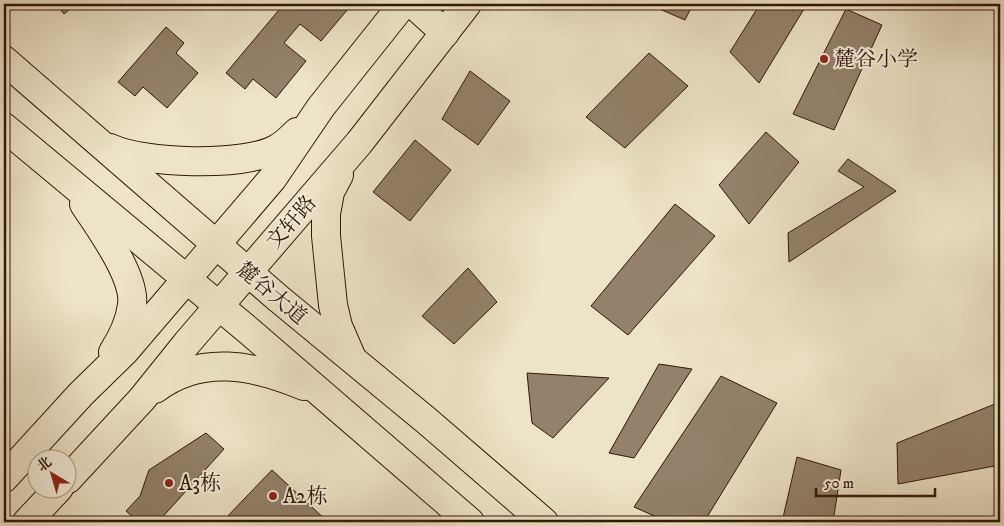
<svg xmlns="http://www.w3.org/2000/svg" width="1004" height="526" font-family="'IM FELL DW Pica','Noto Serif SC',serif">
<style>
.building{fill:#93816b;stroke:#321708}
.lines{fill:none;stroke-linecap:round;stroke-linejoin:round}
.major-casing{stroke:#321708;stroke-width:30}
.major{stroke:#ede3c7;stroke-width:28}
.poi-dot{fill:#8f2418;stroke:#f3eddb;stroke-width:2}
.labels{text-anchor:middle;stroke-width:4;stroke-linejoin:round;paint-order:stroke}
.poi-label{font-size:21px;fill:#321708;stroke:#f3eddb;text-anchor:start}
.street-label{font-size:21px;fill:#321708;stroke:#f3eddb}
</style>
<rect width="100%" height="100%" fill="#ede3c7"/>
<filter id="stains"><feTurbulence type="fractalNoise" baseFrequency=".004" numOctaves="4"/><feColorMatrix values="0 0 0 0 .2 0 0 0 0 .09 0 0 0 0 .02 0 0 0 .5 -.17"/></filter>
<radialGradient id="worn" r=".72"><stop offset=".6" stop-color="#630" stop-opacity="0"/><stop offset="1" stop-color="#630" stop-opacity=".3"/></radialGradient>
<g class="building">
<polygon points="56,4 76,4 64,14"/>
<polygon points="284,4 342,4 348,9 321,41 300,24 284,43 306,61 276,98 253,79 245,89 226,73"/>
<polygon points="648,4 693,4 685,20"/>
<polygon points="760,4 807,4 759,83 730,52"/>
<polygon points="846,9 882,25 834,130 793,114"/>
<polygon points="166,27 184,43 176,53 198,73 167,108 143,87 135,96 118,82"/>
<polygon points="649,53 688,86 625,148 586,117"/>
<polygon points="470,71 510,101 478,145 442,119"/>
<polygon points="766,132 799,162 749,224 719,185"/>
<polygon points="415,140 451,170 410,221 373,192"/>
<polygon points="848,159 896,191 789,262 788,233 864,187 838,171"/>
<polygon points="675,204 715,236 628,335 591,306"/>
<polygon points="468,268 497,302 454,344 422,316"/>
<polygon points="659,364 692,369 634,458 609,453"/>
<polygon points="527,373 609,378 553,438 532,423"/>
<polygon points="721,376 777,403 704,522 668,522 634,507"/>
<polygon points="1000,402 1000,465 898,484 897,443"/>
<polygon points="206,433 224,449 158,522 139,522 126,511 140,496 149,470"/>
<polygon points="797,457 841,470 833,522 782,522"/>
<polygon points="272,470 328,522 222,522"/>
</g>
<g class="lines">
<g class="major-casing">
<g id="major">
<polyline points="413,4 445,33"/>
<polyline points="4,60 279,299 427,421 544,522"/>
<polyline points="4,127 249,331 470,522"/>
<path d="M110,148C144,164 242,167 276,149C284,145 291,138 297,132"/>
<polyline points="339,175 330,192 326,214 326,236 333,305 338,326 351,356"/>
<path d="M84,204C99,227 136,277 132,305C130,321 122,338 113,352"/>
<path d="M155,389C201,354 254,365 304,386"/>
<polyline points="4,478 81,394 125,351 272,179 321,107 403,4"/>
<polyline points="68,479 142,399 187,343 359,143 467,4"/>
<polyline points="27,522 59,488"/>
</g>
</g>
<use href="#major" class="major"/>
</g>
<g class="poi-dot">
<circle cx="824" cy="59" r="5"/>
<circle cx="169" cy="483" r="5"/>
<circle cx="273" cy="496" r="5"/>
</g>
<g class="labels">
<g class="poi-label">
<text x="834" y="66">麓谷小学</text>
<text x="179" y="490">A3栋</text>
<text x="283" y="503">A2栋</text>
</g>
<g class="street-label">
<text transform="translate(291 222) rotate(-49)" y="7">文轩路</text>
<text transform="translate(272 293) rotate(40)" y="7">麓谷大道</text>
</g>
</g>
<rect width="1004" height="526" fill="none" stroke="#ede3c7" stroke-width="20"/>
<rect x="5" y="5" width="994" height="516" fill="none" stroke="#321708" stroke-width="2.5"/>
<rect x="10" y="10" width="984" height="506" fill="none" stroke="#321708"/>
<g transform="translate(52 474) rotate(322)"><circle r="24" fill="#f3eddb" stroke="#a69787"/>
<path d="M0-4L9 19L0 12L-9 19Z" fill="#8f2418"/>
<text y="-8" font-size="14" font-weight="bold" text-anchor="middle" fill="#321708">北</text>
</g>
<path d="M816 488v8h119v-8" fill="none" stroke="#321708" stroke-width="2.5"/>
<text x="824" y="488" font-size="15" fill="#321708" stroke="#f3eddb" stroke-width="4" paint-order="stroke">50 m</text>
<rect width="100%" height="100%" filter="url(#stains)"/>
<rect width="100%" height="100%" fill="url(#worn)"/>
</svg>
